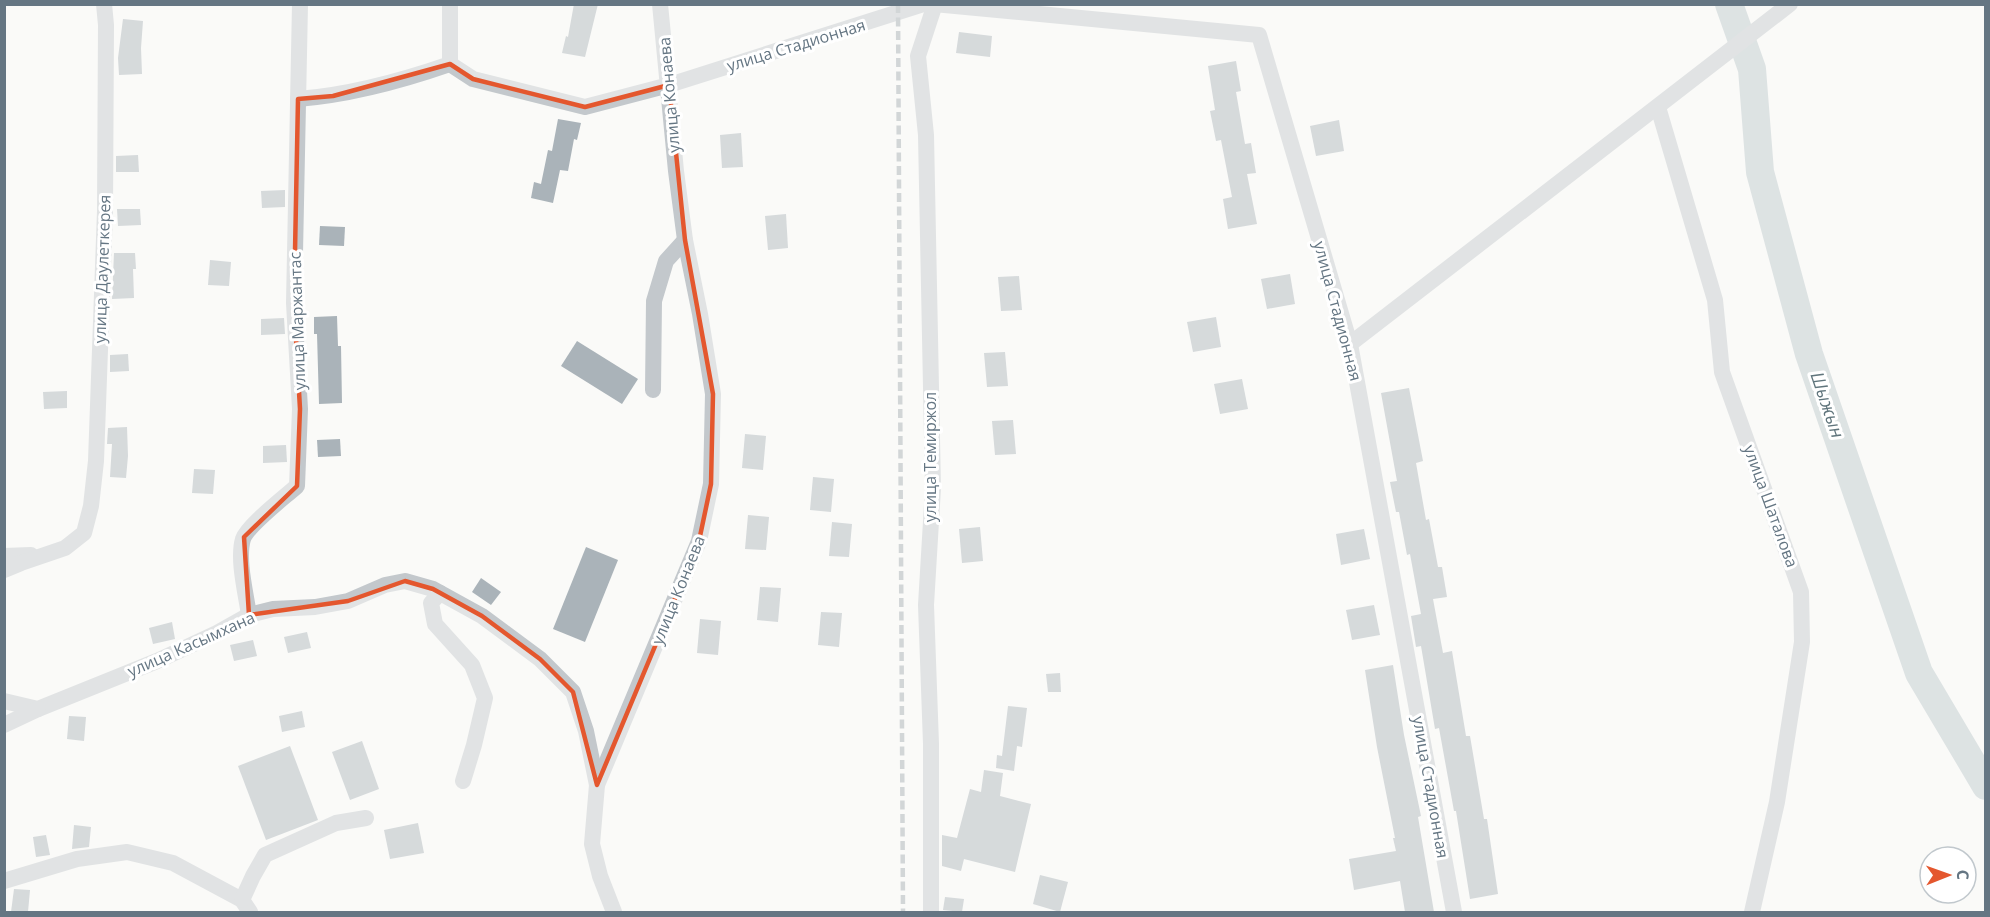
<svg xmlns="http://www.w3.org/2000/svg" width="1990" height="917" font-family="'Open Sans',sans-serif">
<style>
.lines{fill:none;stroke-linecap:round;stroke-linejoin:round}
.river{stroke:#bbc7cb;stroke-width:28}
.building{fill:#aab3b9}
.minor{stroke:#c3c8cc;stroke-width:16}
.rail{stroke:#a2aab0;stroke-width:4.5;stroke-dasharray:9 4.5;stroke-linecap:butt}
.marked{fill:none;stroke:#e4572e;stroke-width:4.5;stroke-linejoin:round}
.labels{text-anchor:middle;stroke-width:6;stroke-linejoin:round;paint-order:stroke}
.street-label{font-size:16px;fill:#657683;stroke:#fff}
.water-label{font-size:18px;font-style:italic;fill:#60757c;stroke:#fff}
</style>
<rect width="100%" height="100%" fill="#fafaf8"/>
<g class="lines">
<polyline class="river" points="1729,4 1752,69 1760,172 1809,354 1919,673 1986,786"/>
</g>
<g class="building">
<polygon points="574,4 598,4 585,57 562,53 566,36 568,37"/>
<polygon points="123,19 143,21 141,48 142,74 119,75 118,58"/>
<polygon points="959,32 992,36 990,57 956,53"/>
<polygon points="1236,61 1241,91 1236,92 1245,144 1251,143 1256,173 1247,174 1257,224 1228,229 1223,199 1232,197 1221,140 1216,141 1210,111 1215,110 1208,66"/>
<polygon points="558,119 581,123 577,140 574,139 568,171 560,170 553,203 531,198 534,182 541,184 548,150 552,151"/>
<polygon points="1339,120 1344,151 1316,156 1310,126"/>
<polygon points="741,133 743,167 722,168 720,135"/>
<polygon points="138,155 139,172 116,172 116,156"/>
<polygon points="285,190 285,207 262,208 261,191"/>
<polygon points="117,209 140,209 141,225 118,226"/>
<polygon points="786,214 788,248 768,250 765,216"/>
<polygon points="320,226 345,227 344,246 319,245"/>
<polygon points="114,253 135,253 136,269 133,269 134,298 112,299"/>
<polygon points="210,260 231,262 229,286 208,285"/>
<polygon points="1290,274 1295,304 1267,309 1261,279"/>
<polygon points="1019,276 1022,310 1001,311 998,277"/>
<polygon points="337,316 338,346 341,346 342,403 319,404 317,334 314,334 314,317"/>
<polygon points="1216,317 1221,347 1193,352 1187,322"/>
<polygon points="284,318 285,334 261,335 261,319"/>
<polygon points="577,341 638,379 622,404 561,366"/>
<polygon points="1005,352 1008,386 987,387 984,353"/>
<polygon points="128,354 129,371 110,372 110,355"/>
<polygon points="1242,379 1248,409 1220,414 1214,384"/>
<polygon points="1409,388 1423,461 1416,463 1426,520 1429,519 1438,567 1442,567 1447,597 1433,599 1443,653 1452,651 1466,736 1470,736 1484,819 1487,819 1498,894 1470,899 1456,811 1454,811 1439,728 1435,729 1421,646 1416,647 1411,616 1421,614 1410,554 1407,555 1399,512 1396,512 1390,482 1397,481 1381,393"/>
<polygon points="67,391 67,408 44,409 43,392"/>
<polygon points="1013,420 1016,454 995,455 992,421"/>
<polygon points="127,427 128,456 126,478 110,477 112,444 107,444 108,428"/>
<polygon points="745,434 766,436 763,470 742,468"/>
<polygon points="340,439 341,456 318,457 317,440"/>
<polygon points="286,445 287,462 263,463 263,446"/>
<polygon points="194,469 215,470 213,494 192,493"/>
<polygon points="813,477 834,479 831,512 810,510"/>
<polygon points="748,515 769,517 766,550 745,549"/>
<polygon points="832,522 852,524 849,557 829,556"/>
<polygon points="980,527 983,561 962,563 959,529"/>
<polygon points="1364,529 1370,559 1341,565 1336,534"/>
<polygon points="586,547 618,560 585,642 553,629"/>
<polygon points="481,578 501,592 491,605 472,592"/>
<polygon points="760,587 781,588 778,622 757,620"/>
<polygon points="1374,605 1380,635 1352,640 1346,610"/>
<polygon points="821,612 842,613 839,647 818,645"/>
<polygon points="700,619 721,621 718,655 697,653"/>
<polygon points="172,622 175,639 153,644 149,628"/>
<polygon points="307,632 311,648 288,653 284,637"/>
<polygon points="253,640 257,656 234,661 230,645"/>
<polygon points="1393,665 1404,735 1421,816 1418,817 1434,912 1405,912 1400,881 1354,890 1349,859 1396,851 1393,838 1395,838 1377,747 1365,670"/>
<polygon points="1060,673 1061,692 1048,692 1046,674"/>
<polygon points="1008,706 1027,708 1022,747 1017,746 1014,771 996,768 997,755 1002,756"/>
<polygon points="302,711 305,727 282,732 279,716"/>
<polygon points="69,716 86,717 84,741 67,739"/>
<polygon points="362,741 379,789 350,800 332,752"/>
<polygon points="290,746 318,820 266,840 238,766"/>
<polygon points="984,770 1003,773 1000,796 1031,804 1015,872 964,859 961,871 942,866 942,835 957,838 970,789 981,792"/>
<polygon points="418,823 424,853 390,859 384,830"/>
<polygon points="74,825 91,827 89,847 72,849"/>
<polygon points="46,835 50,855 36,857 33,837"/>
<polygon points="1040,875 1068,882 1060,912 1033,904"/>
<polygon points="14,889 30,890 28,912 11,912"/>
<polygon points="945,897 964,899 962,912 943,910"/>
</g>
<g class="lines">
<g class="minor">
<polyline points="934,4 1259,35 1350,344 1454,912"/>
<polyline points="450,64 473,79 585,107 669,85 924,4"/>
<path d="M298,99C350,95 401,81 450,64V4"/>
<polyline points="1658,107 1715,300 1722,372 1801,592 1802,642 1777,802 1752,912"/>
<polyline points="1350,344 1790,4"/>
<polyline points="653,390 654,301 666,261 685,240"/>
<polyline points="4,556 31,555"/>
<polyline points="4,570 21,563 65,548 84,533 91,506 96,461 105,211 106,25 104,4"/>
<polyline points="440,593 431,603 435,624 472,665 485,698 474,745 463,781"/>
<path d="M249,615C246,594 237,559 243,539C248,525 285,497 297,486L300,409L294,303L300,4"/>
<polyline points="4,701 38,709 157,661 217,633 249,615 273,609 315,607 348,601 385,585 405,581 433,589 482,616 540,659 573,692 586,731 597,785"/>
<polyline points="4,725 38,709"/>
<polyline points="4,881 77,859 127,852 173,863 242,900 250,912"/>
<polyline points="242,900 253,876 265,855 336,823 366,818"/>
<polyline points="614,912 600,876 592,844 597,785 699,541 711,484 713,394 700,314 685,240 676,171 660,4"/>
<polyline points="931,912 931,744 926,605 933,488 926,135 918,56 935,4"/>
</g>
<polyline class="rail" points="898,4 903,912"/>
</g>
<path d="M0 0H1990V917H0ZM450,64L473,79L585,107L669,85L685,240L713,394L711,484L699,541L597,785L573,692L540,659L482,616L433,589L405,581L348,601L249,615L244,537L297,486L300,409L294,303L298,99L333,96Z" fill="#fafaf8" fill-opacity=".55" fill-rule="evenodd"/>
<path class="marked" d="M450,64L473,79L585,107L669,85L685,240L713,394L711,484L699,541L597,785L573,692L540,659L482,616L433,589L405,581L348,601L249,615L244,537L297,486L300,409L294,303L298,99L333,96Z"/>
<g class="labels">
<g class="street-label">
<text transform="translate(796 45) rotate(-17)" y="6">улица Стадионная</text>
<text transform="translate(669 95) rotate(-95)" y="6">улица Конаева</text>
<text transform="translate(102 269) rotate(-88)" y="6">улица Даулеткерея</text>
<text transform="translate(1338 311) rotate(75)" y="6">улица Стадионная</text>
<text transform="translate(297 321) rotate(-92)" y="6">улица Маржантас</text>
<text transform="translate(930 457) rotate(-90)" y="6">улица Темиржол</text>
<text transform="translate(1771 506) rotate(70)" y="6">улица Шаталова</text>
<text transform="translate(678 590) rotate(-68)" y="6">улица Конаева</text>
<text transform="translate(191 644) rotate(-24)" y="6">улица Касымхана</text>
<text transform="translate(1431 787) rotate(80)" y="6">улица Стадионная</text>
</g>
<g class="water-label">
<text transform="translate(1827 405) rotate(71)" y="6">Шыжын</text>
</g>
</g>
<rect width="1990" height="917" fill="none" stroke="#657683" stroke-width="12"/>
<g transform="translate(1948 875) rotate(89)"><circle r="28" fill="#ffffff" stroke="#c1c8cd" stroke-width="1.5"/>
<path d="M0-4.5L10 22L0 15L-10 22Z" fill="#e4572e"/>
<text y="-9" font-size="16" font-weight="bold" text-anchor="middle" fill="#657683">С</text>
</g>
</svg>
